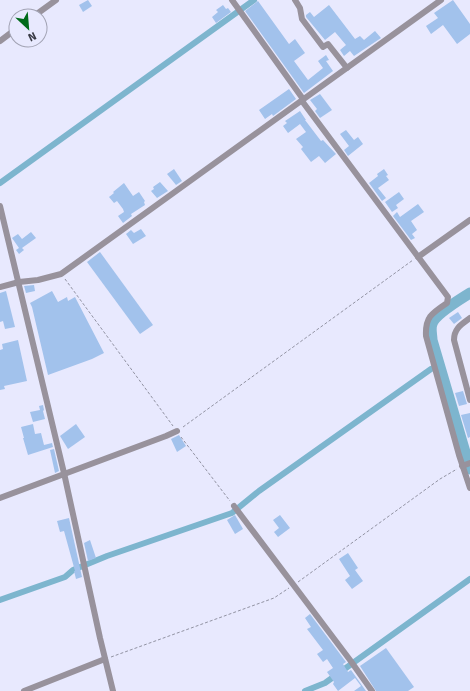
<svg xmlns="http://www.w3.org/2000/svg" width="470" height="691" font-family="Signika,sans-serif">
<style>
.lines{fill:none;stroke-linecap:round;stroke-linejoin:round}
.canal{stroke:#7db5ce;stroke-width:6}
.river{stroke:#7db5ce;stroke-width:11}
.building{fill:#a2c2ec}
.path{stroke:#9293a3;stroke-width:1;stroke-dasharray:3 2;stroke-linecap:butt}
.minor{stroke:#98929c;stroke-width:6}
</style>
<rect width="100%" height="100%" fill="#e8e9fe"/>
<g class="lines">
<g class="canal">
<polyline points="0,183 254,0"/>
<polyline points="0,600 65,577 73,570 107,556 232,513 259,491 431,369"/>
<polyline points="305,691 325,683 470,579"/>
</g>
<path class="river" d="M470,293C461,299 435,314 432,324C430,329 432,335 432,340L470,469"/>
</g>
<g class="building">
<polygon points="88,0 92,6 83,12 79,5"/>
<polygon points="453,0 470,24 470,34 457,44 443,25 431,34 426,26 438,18 434,13"/>
<polygon points="258,1 289,44 295,39 305,53 294,61 308,80 323,68 318,61 326,55 329,60 326,61 333,71 304,93 245,11"/>
<polygon points="223,5 226,9 228,8 231,12 216,23 212,17 218,12 216,10"/>
<polygon points="329,5 355,39 360,36 364,40 375,31 381,38 354,56 350,51 344,56 340,50 346,45 335,32 325,40 306,17 306,15 310,12 314,17"/>
<polygon points="289,89 296,99 273,116 272,114 265,119 259,110"/>
<polygon points="320,94 332,110 320,118 315,111 317,109 310,100"/>
<polygon points="300,111 306,120 305,120 321,141 323,140 336,154 325,163 319,156 311,162 301,149 303,147 296,139 306,132 300,124 288,133 283,126 287,123 285,121"/>
<polygon points="346,130 354,140 358,137 363,144 348,156 344,150 349,146 340,134"/>
<polygon points="174,169 182,181 176,185 167,174"/>
<polygon points="384,169 388,175 386,176 389,180 378,188 386,198 382,201 369,183 378,176 377,174"/>
<polygon points="160,182 168,191 157,198 151,191 154,189 153,187"/>
<polygon points="124,183 133,196 139,192 145,201 144,202 145,205 131,214 132,216 123,223 118,216 124,212 123,209 117,201 114,203 109,197 114,193 113,192"/>
<polygon points="399,192 404,199 396,205 398,208 392,212 385,202"/>
<polygon points="418,204 424,212 411,221 417,230 412,234 415,238 411,240 393,216 397,212 400,217"/>
<polygon points="141,229 146,236 133,244 126,234 131,230 134,233"/>
<polygon points="31,232 36,238 22,248 24,250 19,254 16,250 19,248 12,238 18,234 22,239"/>
<polygon points="100,252 153,325 140,334 87,262"/>
<polygon points="34,285 35,291 26,293 24,286"/>
<polygon points="6,291 15,327 5,329 3,321 0,322 0,293"/>
<polygon points="52,291 58,302 67,297 68,301 75,297 104,353 92,359 48,375 32,307 30,303"/>
<polygon points="458,312 462,318 454,324 449,318"/>
<polygon points="18,340 27,381 4,386 5,389 0,390 0,350 3,349 2,344"/>
<polygon points="463,391 467,404 459,406 455,393"/>
<polygon points="43,405 44,410 43,411 45,419 33,422 30,412 40,410 39,406"/>
<polygon points="470,413 470,437 468,438 461,415"/>
<polygon points="33,424 35,434 41,433 44,445 52,443 53,447 28,455 23,438 24,438 21,427"/>
<polygon points="76,424 85,437 68,449 60,436"/>
<polygon points="179,435 186,446 177,452 171,439"/>
<polygon points="54,449 59,471 55,473 50,450"/>
<polygon points="235,515 243,529 235,534 227,520"/>
<polygon points="280,515 290,528 278,537 274,532 279,528 273,520"/>
<polygon points="69,518 82,577 76,579 74,571 75,571 64,531 60,532 57,521"/>
<polygon points="90,540 96,558 88,561 84,543"/>
<polygon points="348,553 358,568 355,570 363,581 352,589 345,580 350,576 339,559"/>
<polygon points="310,614 346,662 343,664 348,672 351,670 366,691 354,691 361,686 355,678 338,691 333,684 334,682 327,672 333,668 327,659 323,662 317,654 323,650 307,629 311,627 305,618"/>
<polygon points="386,648 414,687 408,691 376,691 360,666"/>
</g>
<g class="lines">
<g class="path">
<polyline points="65,279 173,426"/>
<polyline points="183,427 413,260"/>
<polyline points="181,437 230,501"/>
<polyline points="298,582 440,479 457,469"/>
<polyline points="111,657 274,598 289,588"/>
</g>
<g class="minor">
<polyline points="232,0 303,99"/>
<polyline points="295,0 300,8 302,19 323,47 328,44 347,68"/>
<polyline points="34,16 56,0"/>
<polyline points="0,41 16,29"/>
<path d="M302,101L448,297L447,303C432,313 425,317 426,336L459,455L470,488"/>
<polyline points="0,206 64,473 100,638 113,691"/>
<polyline points="418,257 470,220"/>
<polyline points="0,287 19,282 38,280 61,274 441,0"/>
<path d="M470,318C462,324 454,328 454,340L470,400"/>
<polyline points="462,466 470,463"/>
<polyline points="0,498 166,436 177,431"/>
<polyline points="234,506 350,660 372,691"/>
<polyline points="24,691 105,659"/>
</g>
</g>
<g transform="translate(28 28) rotate(154)"><circle r="19" fill="#e8e9fe" stroke="#a2a3b4"/>
<path d="M0-3L7 15L0 10L-7 15Z" fill="#006b1a"/>
<text y="-6" font-size="11" font-weight="bold" text-anchor="middle" fill="#393a45">N</text>
</g>
</svg>
